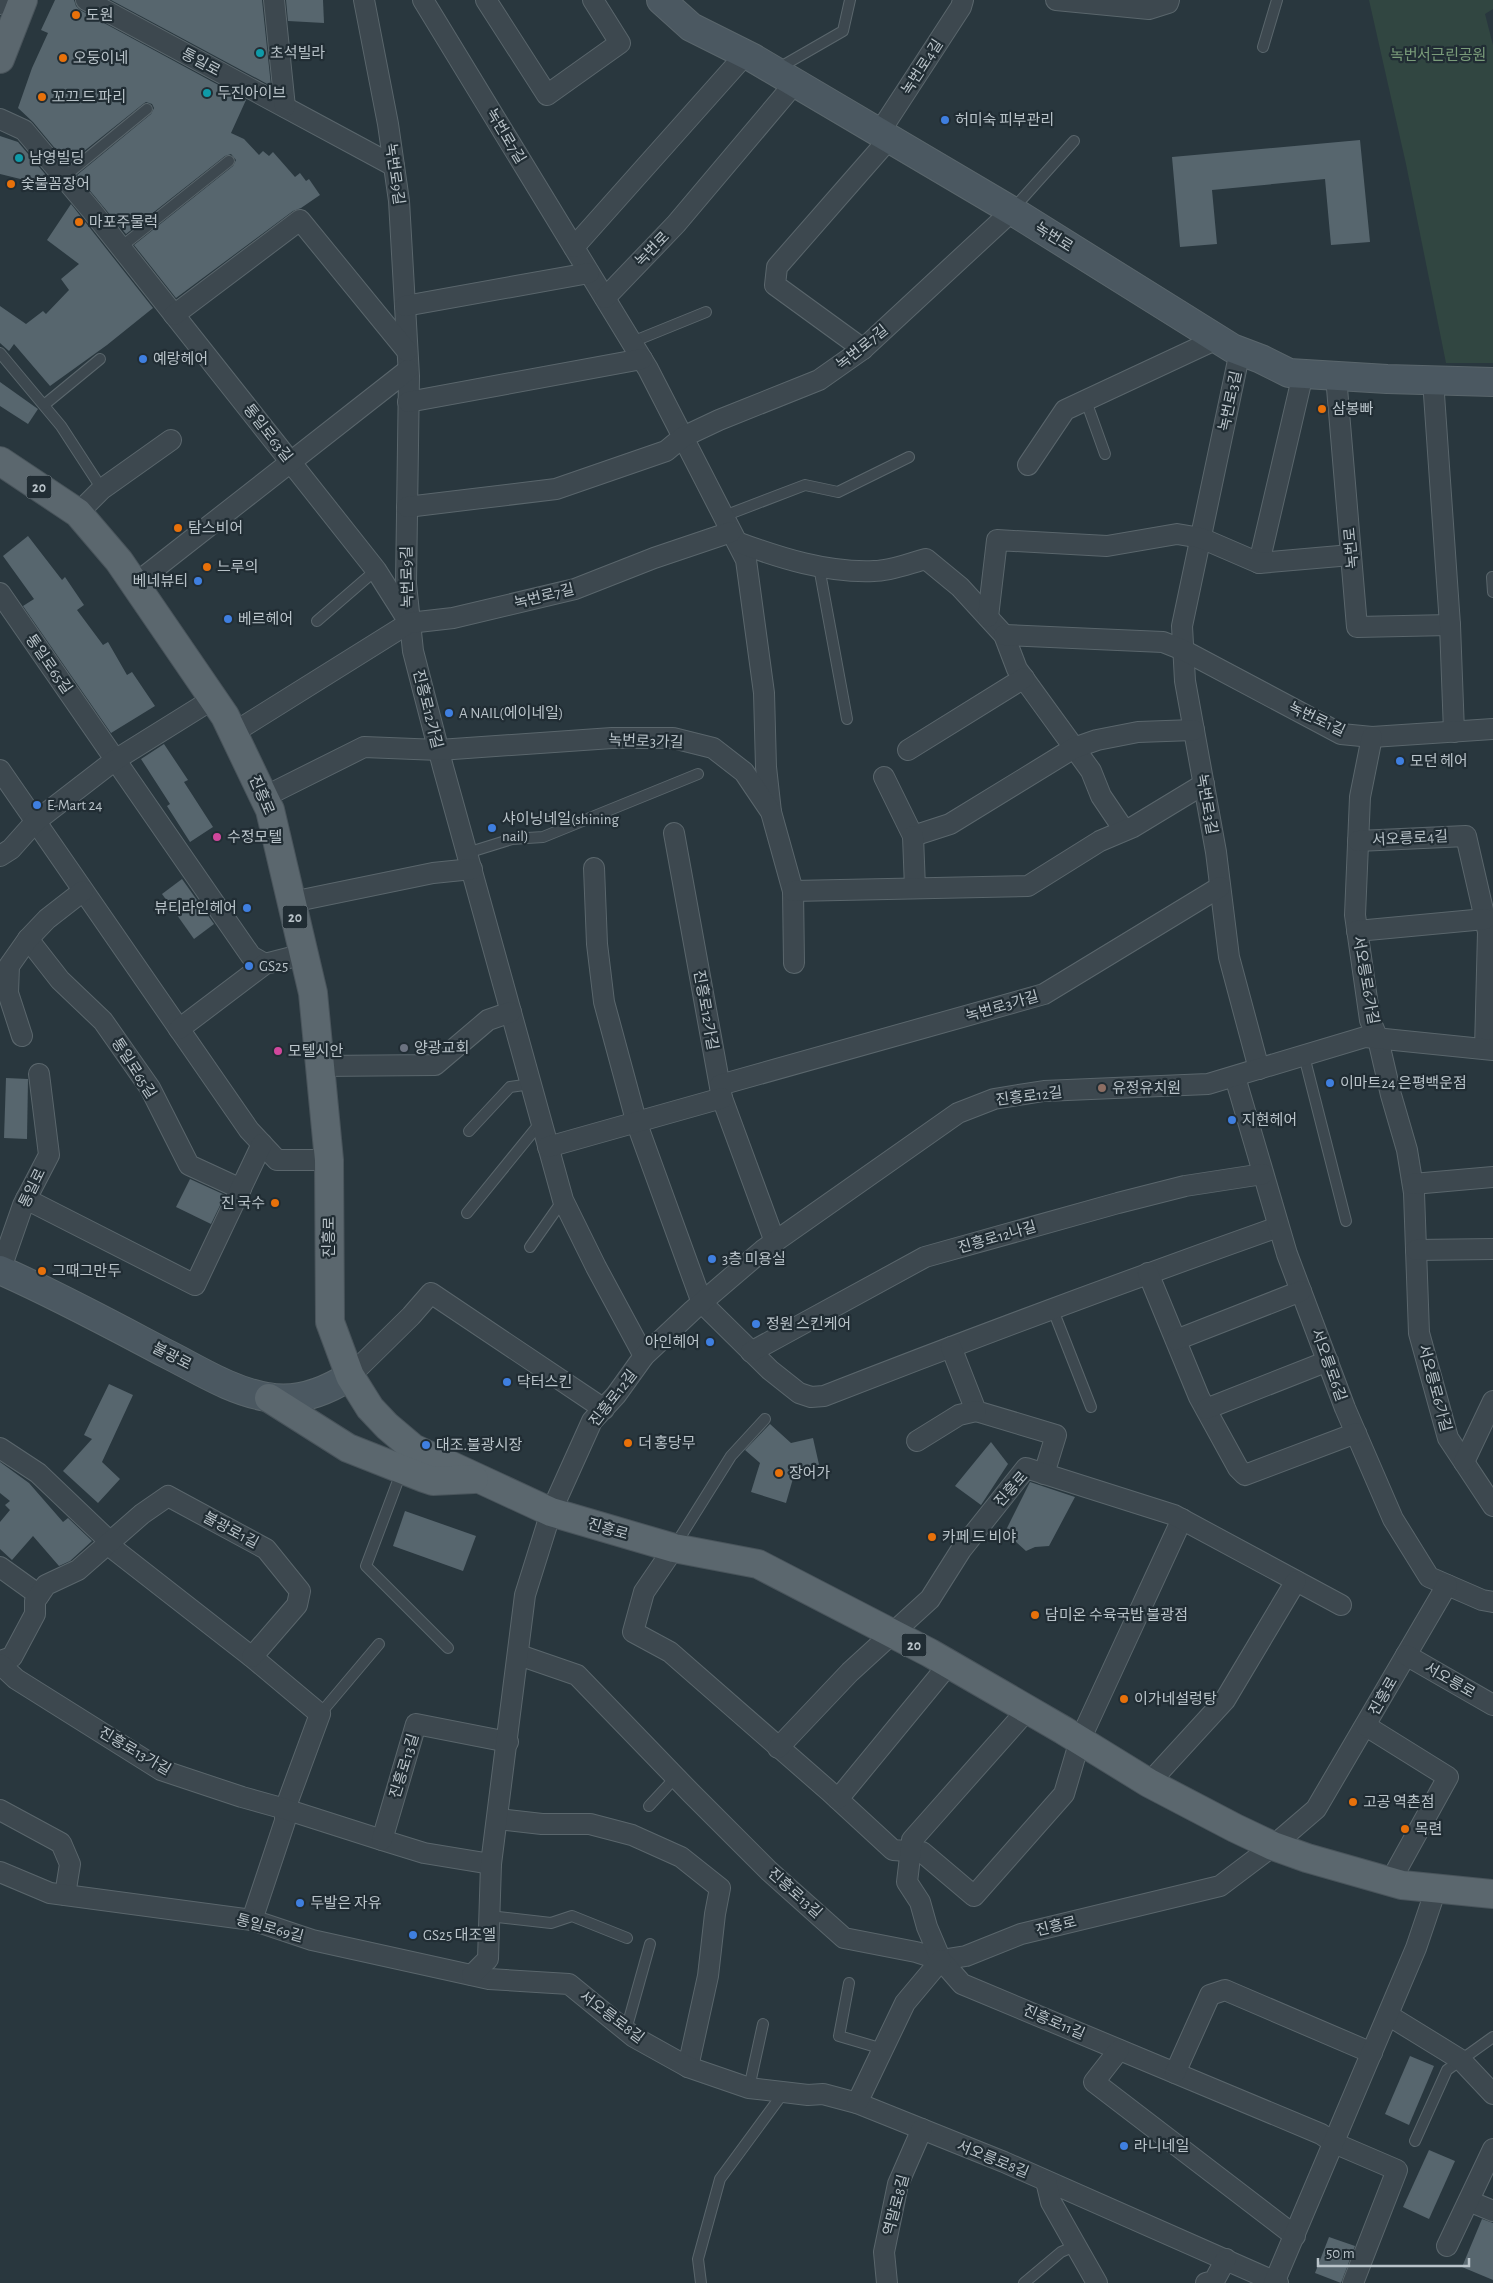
<svg xmlns="http://www.w3.org/2000/svg" width="1493" height="2283" font-family="'Alegreya Sans','Noto Sans KR',sans-serif">
<style>
.green{fill:#314641}
.building{fill:#57666e}
.lines{fill:none;stroke-linecap:round;stroke-linejoin:round}
.lane-casing{stroke:#5a666c;stroke-width:12}
.street-casing{stroke:#5a666c;stroke-width:22}
.secondary-casing{stroke:#5a666c;stroke-width:30}
.primary-casing{stroke:#49545b;stroke-width:30}
.lane{stroke:#3d484f;stroke-width:10}
.street{stroke:#3d484f;stroke-width:20}
.secondary{stroke:#4b5861;stroke-width:28}
.primary{stroke:#5b676e;stroke-width:28}
.food-dot{fill:#e8710a;stroke:#212d34;stroke-width:2}
.culture-dot{fill:#0f9aa8;stroke:#212d34;stroke-width:2}
.shop-dot{fill:#3f7fe0;stroke:#212d34;stroke-width:2}
.hotel-dot{fill:#d1479c;stroke:#212d34;stroke-width:2}
.worship-dot{fill:#6b7280;stroke:#212d34;stroke-width:2}
.education-dot{fill:#8d6e63;stroke:#212d34;stroke-width:2}
.labels{text-anchor:middle;stroke-width:4.5;stroke-linejoin:round;paint-order:stroke}
.shield{fill:#212d34;stroke:#8b969c;stroke-width:1}
.shield-label{font-size:14px;font-weight:bold;fill:#b9c3c9}
.poi-label{font-size:15px;fill:#b9c3c9;stroke:#212d34;text-anchor:start}
.park-label{font-size:15px;fill:#7a9c7a;stroke:#212d34}
.street-label{font-size:15px;fill:#b9c3c9;stroke:#212d34}
</style>
<rect width="100%" height="100%" fill="#29373e"/>
<polygon class="green" points="1369,0 1493,0 1493,9 1485,14 1493,45 1493,363 1446,363 1406,164"/>
<g class="building">
<polygon points="55,0 74,0 76,6 80,10 246,100 231,133 244,139 259,155 263,151 269,156 273,152 295,177 300,173 306,181 309,179 320,195 301,208 293,211 176,298 134,245 233,166 236,160 231,154 225,156 126,234 77,175 151,114 154,108 152,104 146,102 143,104 68,164 33,122 18,108 32,68 48,33 41,30"/>
<polygon points="111,0 262,0 271,86"/>
<polygon points="286,0 323,0 324,23 288,21"/>
<polygon points="0,136 18,142 45,174 41,184 0,174"/>
<polygon points="1360,140 1370,242 1331,245 1325,179 1212,190 1217,244 1180,247 1172,157"/>
<polygon points="71,204 153,308 107,345 50,386 14,344 9,351 0,343 0,306 26,324 43,311 46,314 69,290 61,279 79,264 47,240"/>
<polygon points="0,382 38,409 28,424 0,406"/>
<polygon points="28,536 62,580 65,577 84,605 77,610 103,645 108,642 127,675 132,672 155,706 111,733 23,606 34,599 3,556"/>
<polygon points="164,744 188,780 184,782 213,827 190,842 167,806 170,804 141,759"/>
<polygon points="182,879 214,924 194,939 162,894"/>
<polygon points="6,1078 28,1079 27,1139 4,1138"/>
<polygon points="190,1179 225,1195 211,1224 176,1207"/>
<polygon points="109,1384 133,1395 102,1462 120,1479 98,1503 63,1471 92,1439 84,1435"/>
<polygon points="770,1424 791,1443 813,1438 820,1469 794,1475 786,1503 751,1492 760,1463 745,1450"/>
<polygon points="991,1442 1008,1464 981,1505 955,1486"/>
<polygon points="0,1462 29,1483 63,1522 68,1518 92,1541 70,1561 59,1566 33,1536 12,1560 0,1549 0,1522 10,1510 5,1505 10,1501 0,1493"/>
<polygon points="1030,1482 1075,1497 1049,1546 1035,1547 1026,1551 1005,1532"/>
<polygon points="405,1511 476,1536 463,1571 393,1546"/>
<polygon points="1410,2056 1434,2066 1409,2125 1385,2114"/>
<polygon points="1429,2150 1455,2161 1429,2219 1403,2207"/>
<polygon points="1482,2219 1493,2223 1493,2280 1462,2267"/>
<polygon points="1329,2237 1355,2246 1341,2283 1315,2273"/>
</g>
<g class="lines">
<g class="lane-casing">
<g id="lane">
<polyline points="0,9 3,0"/>
<polyline points="1263,47 1277,0"/>
<polyline points="777,69 843,31 850,0"/>
<polyline points="64,177 147,109"/>
<polyline points="1013,209 1074,141"/>
<polyline points="121,247 229,161"/>
<polyline points="632,342 706,312"/>
<polyline points="0,353 61,426 102,489"/>
<polyline points="1086,401 1105,454"/>
<polyline points="44,405 100,359"/>
<polyline points="724,516 805,485 838,492 909,457"/>
<polyline points="819,567 847,719"/>
<polyline points="1492,577 1493,592"/>
<polyline points="317,621 376,570"/>
<polyline points="467,853 512,839 543,837 698,774"/>
<polyline points="1304,1056 1346,1221"/>
<polyline points="469,1131 510,1087 531,1084"/>
<polyline points="467,1213 541,1122"/>
<polyline points="530,1247 563,1200"/>
<polyline points="1053,1310 1091,1407"/>
<polyline points="402,1470 366,1566 448,1648"/>
<polyline points="674,1547 731,1456 765,1419"/>
<polyline points="320,1714 379,1644"/>
<polyline points="649,1806 675,1778"/>
<polyline points="489,1916 551,1923 572,1916 627,1938"/>
<polyline points="849,1983 839,2036 883,2049"/>
<polyline points="626,2030 650,1944"/>
<polyline points="749,2088 763,2024"/>
<polyline points="1415,2141 1447,2070 1493,2037"/>
<polyline points="701,2283 698,2259 720,2179 784,2092"/>
<polyline points="1024,2283 1061,2252 1075,2246"/>
</g>
</g>
<g class="street-casing">
<g id="street">
<polyline points="86,0 394,166"/>
<polyline points="274,0 285,107"/>
<polyline points="364,0 388,124 399,201 409,376 406,584 413,651 443,767 563,1200 596,1267 644,1356"/>
<polyline points="423,0 648,369 746,560 764,693 766,767 771,812"/>
<polyline points="486,0 547,95 620,43 593,0"/>
<polyline points="1056,0 1149,9 1168,3 1169,0"/>
<polyline points="0,119 24,130 92,211 376,570 407,619"/>
<polyline points="879,133 961,7 963,0"/>
<polyline points="574,247 745,55"/>
<polyline points="605,298 676,224 795,83"/>
<polyline points="405,306 589,273"/>
<polyline points="174,315 300,220 407,351"/>
<polyline points="863,349 775,285 777,267 889,139"/>
<polyline points="1240,351 1182,626 1185,681 1216,852 1229,957 1259,1069"/>
<polyline points="1336,376 1357,627 1450,625"/>
<polyline points="1433,380 1450,625 1454,732"/>
<polyline points="408,402 642,359"/>
<polyline points="1028,465 1065,410 1217,339"/>
<polyline points="407,507 556,489 666,451 683,437 719,420 819,380 863,349 1012,211"/>
<polyline points="78,513 102,489 171,440"/>
<path d="M737,542C780,558 827,573 874,571C891,571 910,563 926,559L960,587L1004,635L1017,669L1091,771L1101,796L1124,830"/>
<polyline points="1259,563 1303,374"/>
<polyline points="135,584 408,370"/>
<polyline points="0,593 251,956 265,964"/>
<polyline points="988,617 997,540 1107,546 1177,534 1201,538 1259,563 1351,555"/>
<polyline points="1004,635 1163,642 1183,650 1341,734 1372,737 1493,729"/>
<polyline points="233,733 409,623 453,618 575,589 654,558 731,532"/>
<polyline points="1372,737 1360,797 1355,915 1370,1020 1378,1039 1391,1095 1407,1150 1414,1193 1419,1333 1448,1438 1493,1506"/>
<polyline points="908,750 1024,678"/>
<polyline points="0,770 249,1130 277,1160 329,1160"/>
<polyline points="884,777 913,836 950,824 1074,748 1097,740 1138,732 1194,730"/>
<polyline points="264,797 364,747 439,750 612,738 673,738 713,748 744,772 771,812 793,891 794,963"/>
<polyline points="674,833 722,1098 775,1242"/>
<polyline points="913,836 915,888"/>
<polyline points="1358,841 1466,836 1488,932 1485,1049"/>
<polyline points="0,856 11,849 36,821 115,760 213,699"/>
<path d="M594,868L597,944L604,1002L637,1124L702,1303L770,1370L799,1393L811,1397L824,1396C975,1337 1126,1281 1278,1227"/>
<polyline points="793,891 1028,886 1100,841 1133,827 1204,784"/>
<polyline points="292,902 433,873 472,869"/>
<polyline points="1357,931 1485,919"/>
<polyline points="28,939 60,980 103,1021 150,1088 189,1165 241,1189"/>
<polyline points="179,1029 265,964 304,954"/>
<polyline points="22,1036 8,993 9,966 28,939 47,919 83,891"/>
<polyline points="320,1066 435,1065 488,1020 511,1012"/>
<polyline points="1235,1077 1287,1254 1345,1408 1393,1519 1429,1577 1482,1600 1493,1602"/>
<polyline points="720,1085 1044,994 1220,887"/>
<polyline points="548,1147 722,1098"/>
<polyline points="1413,1184 1493,1177"/>
<polyline points="26,1199 195,1285 262,1144"/>
<polyline points="1416,1250 1493,1249"/>
<polyline points="0,1271 23,1205 49,1155 39,1074"/>
<polyline points="1148,1273 1199,1397 1238,1468 1245,1475 1356,1433"/>
<polyline points="1176,1340 1301,1291"/>
<polyline points="951,1347 976,1411 1056,1435 1044,1474"/>
<polyline points="751,1352 925,1257 1118,1203 1185,1186 1263,1174"/>
<polyline points="350,1376 411,1316 431,1293 604,1409"/>
<polyline points="1206,1409 1328,1361"/>
<polyline points="917,1441 959,1415 976,1411"/>
<polyline points="0,1448 38,1473 104,1536 111,1547 252,1657 320,1714 285,1809 285,1821 252,1920"/>
<polyline points="1464,1462 1493,1401"/>
<polyline points="674,1548 644,1592 633,1632 670,1652 829,1791 893,1850 922,1852 974,1896 1064,1794 1080,1740 1182,1519"/>
<polyline points="0,1567 39,1595"/>
<polyline points="519,1655 577,1675 691,1793 769,1871 844,1938 916,1952 941,1960 966,1956 1021,1934 1220,1886 1273,1846 1316,1809 1447,1585"/>
<polyline points="1406,1655 1493,1705"/>
<polyline points="0,1661 12,1657 35,1614 35,1601 46,1585 78,1570 142,1514 168,1496 266,1549 300,1591 297,1605 252,1657"/>
<polyline points="0,1664 16,1679 161,1770 242,1797 285,1809 382,1840 424,1853 491,1864"/>
<polyline points="1028,1709 912,1840 907,1882 920,1902 927,1927 941,1960 962,1984 1321,2134 1334,2143 1397,2170 1353,2283"/>
<polyline points="1366,1726 1448,1777 1390,1882"/>
<polyline points="778,1748 850,1672 930,1599 961,1550 1026,1468 1174,1515 1341,1605"/>
<polyline points="1149,1783 1225,1700 1296,1581"/>
<polyline points="838,1799 949,1664"/>
<polyline points="0,1810 61,1843 70,1864 65,1895"/>
<polyline points="498,1819 542,1824 590,1824 632,1835 681,1857 720,1888 715,1914 708,1976 688,2067"/>
<polyline points="382,1840 416,1724 508,1742"/>
<polyline points="0,1872 50,1893 252,1920 312,1940 489,1979 569,1984 634,2037 688,2067 749,2088 808,2095 823,2094 857,2103 1004,2162 1278,2283"/>
<polyline points="472,1975 488,1959 491,1864 525,1595 551,1512 592,1421 616,1395 644,1356 693,1310 763,1250 958,1113 994,1099 1044,1091 1208,1084 1365,1037 1493,1050"/>
<polyline points="1388,2015 1461,2060 1493,2094"/>
<polyline points="1119,2050 1094,2082 1295,2236"/>
<polyline points="1175,2073 1210,1995 1225,1990 1372,2053"/>
<polyline points="857,2103 905,2003 941,1960"/>
<polyline points="1046,2181 1051,2202 1097,2283"/>
<polyline points="1469,2201 1493,2211"/>
<polyline points="1447,2246 1493,2149"/>
<polyline points="887,2283 884,2252 898,2184 922,2129"/>
<polyline points="1206,2283 1214,2281 1226,2259"/>
<polyline points="1274,2283 1416,1948 1436,1889"/>
</g>
</g>
<g class="secondary-casing">
<g id="secondary">
<polyline points="661,0 691,27 753,58 1019,215 1232,348 1261,359 1289,373 1387,379 1493,382"/>
<path d="M0,1270C57,1295 112,1325 167,1354C199,1370 231,1391 267,1397C297,1403 325,1392 350,1376"/>
</g>
</g>
<g class="primary-casing">
<g id="primary">
<polyline points="0,59 23,0"/>
<polyline points="0,461 78,513 119,561 225,716 270,810 313,993 329,1160 330,1322 350,1376 370,1408 387,1426 413,1448 551,1512 674,1548 758,1564 930,1653 1063,1730 1149,1783 1235,1828 1273,1846 1307,1858 1402,1885 1493,1894"/>
<polyline points="269,1398 348,1448 424,1478 433,1481 474,1479"/>
</g>
</g>
<use href="#lane" class="lane"/>
<use href="#street" class="street"/>
<use href="#secondary" class="secondary"/>
<use href="#primary" class="primary"/>
</g>
<g class="food-dot">
<circle cx="76" cy="15" r="5"/>
<circle cx="63" cy="58" r="5"/>
<circle cx="42" cy="97" r="5"/>
<circle cx="11" cy="184" r="5"/>
<circle cx="79" cy="222" r="5"/>
<circle cx="1322" cy="409" r="5"/>
<circle cx="178" cy="528" r="5"/>
<circle cx="207" cy="567" r="5"/>
<circle cx="275" cy="1203" r="5"/>
<circle cx="42" cy="1271" r="5"/>
<circle cx="628" cy="1443" r="5"/>
<circle cx="779" cy="1473" r="5"/>
<circle cx="932" cy="1537" r="5"/>
<circle cx="1035" cy="1615" r="5"/>
<circle cx="1124" cy="1699" r="5"/>
<circle cx="1353" cy="1802" r="5"/>
<circle cx="1405" cy="1829" r="5"/>
</g>
<g class="culture-dot">
<circle cx="260" cy="53" r="5"/>
<circle cx="207" cy="93" r="5"/>
<circle cx="19" cy="158" r="5"/>
</g>
<g class="shop-dot">
<circle cx="945" cy="120" r="5"/>
<circle cx="143" cy="359" r="5"/>
<circle cx="198" cy="581" r="5"/>
<circle cx="228" cy="619" r="5"/>
<circle cx="449" cy="713" r="5"/>
<circle cx="1400" cy="761" r="5"/>
<circle cx="37" cy="805" r="5"/>
<circle cx="492" cy="828" r="5"/>
<circle cx="247" cy="908" r="5"/>
<circle cx="249" cy="966" r="5"/>
<circle cx="1330" cy="1083" r="5"/>
<circle cx="1232" cy="1120" r="5"/>
<circle cx="712" cy="1259" r="5"/>
<circle cx="756" cy="1324" r="5"/>
<circle cx="710" cy="1342" r="5"/>
<circle cx="507" cy="1382" r="5"/>
<circle cx="426" cy="1445" r="5"/>
<circle cx="300" cy="1903" r="5"/>
<circle cx="413" cy="1935" r="5"/>
<circle cx="1124" cy="2146" r="5"/>
</g>
<g class="hotel-dot">
<circle cx="217" cy="837" r="5"/>
<circle cx="278" cy="1051" r="5"/>
</g>
<circle class="worship-dot" cx="404" cy="1048" r="5"/>
<circle class="education-dot" cx="1102" cy="1088" r="5"/>
<g class="labels">
<g class="shield">
<rect x="26.5" y="475.5" width="25" height="23" rx="4"/>
<rect x="282.5" y="905.5" width="25" height="23" rx="4"/>
<rect x="901.5" y="1633.5" width="25" height="23" rx="4"/>
</g>
<g class="shield-label">
<text x="39" y="492">20</text>
<text x="295" y="922">20</text>
<text x="914" y="1650">20</text>
</g>
<g class="poi-label">
<text x="86" y="20">도원</text>
<text x="270" y="58">초석빌라</text>
<text x="73" y="63">오둥이네</text>
<text x="217" y="98">두진아이브</text>
<text x="52" y="102">꼬끄 드 파리</text>
<text x="955" y="125">허미숙 피부관리</text>
<text x="29" y="163">남영빌딩</text>
<text x="21" y="189">숯불꼼장어</text>
<text x="89" y="227">마포주물럭</text>
<text x="153" y="364">예랑헤어</text>
<text x="1332" y="414">삼봉빠</text>
<text x="188" y="533">탐스비어</text>
<text x="217" y="572">느루의</text>
<text x="188" y="586" text-anchor="end">베네뷰티</text>
<text x="238" y="624">베르헤어</text>
<text x="459" y="718">A NAIL(에이네일)</text>
<text x="1410" y="766">모던 헤어</text>
<text x="47" y="810">E-Mart 24</text>
<text x="502" y="824">샤이닝네일(shining<tspan x="502" dy="17">nail)</tspan></text>
<text x="227" y="842">수정모텔</text>
<text x="237" y="913" text-anchor="end">뷰티라인헤어</text>
<text x="259" y="971">GS25</text>
<text x="414" y="1053">양광교회</text>
<text x="288" y="1056">모텔시안</text>
<text x="1340" y="1088">이마트24 은평백운점</text>
<text x="1112" y="1093">유정유치원</text>
<text x="1242" y="1125">지현헤어</text>
<text x="265" y="1208" text-anchor="end">진 국수</text>
<text x="722" y="1264">3층 미용실</text>
<text x="52" y="1276">그때그만두</text>
<text x="766" y="1329">정원 스킨케어</text>
<text x="700" y="1347" text-anchor="end">아인헤어</text>
<text x="517" y="1387">닥터스킨</text>
<text x="638" y="1448">더 홍당무</text>
<text x="436" y="1450">대조.불광시장</text>
<text x="789" y="1478">장어가</text>
<text x="942" y="1542">카페 드 비야</text>
<text x="1045" y="1620">담미온 수육국밥 불광점</text>
<text x="1134" y="1704">이가네설렁탕</text>
<text x="1363" y="1807">고공 역촌점</text>
<text x="1415" y="1834">목련</text>
<text x="310" y="1908">두발은 자유</text>
<text x="423" y="1940">GS25 대조엘</text>
<text x="1134" y="2151">라니네일</text>
</g>
<g class="park-label">
<text x="1438" y="60">녹번서근린공원</text>
</g>
<g class="street-label">
<text transform="translate(201 62) rotate(28)" y="5">통일로</text>
<text transform="translate(922 67) rotate(-57)" y="5">녹번로4길</text>
<text transform="translate(506 136) rotate(59)" y="5">녹번로7길</text>
<text transform="translate(395 174) rotate(82)" y="5">녹번로9길</text>
<text transform="translate(1054 237) rotate(32)" y="5">녹번로</text>
<text transform="translate(652 249) rotate(-46)" y="5">녹번로</text>
<text transform="translate(862 347) rotate(-39)" y="5">녹번로7길</text>
<text transform="translate(1230 401) rotate(-78)" y="5">녹번로3길</text>
<text transform="translate(268 433) rotate(52)" y="5">통일로63길</text>
<text transform="translate(1351 548) rotate(-95)" y="5">녹번로</text>
<text transform="translate(407 577) rotate(-91)" y="5">녹번로9길</text>
<text transform="translate(544 596) rotate(-14)" y="5">녹번로7길</text>
<text transform="translate(49 664) rotate(55)" y="5">통일로65길</text>
<text transform="translate(428 709) rotate(76)" y="5">진흥로12가길</text>
<text transform="translate(1317 719) rotate(25)" y="5">녹번로1길</text>
<text transform="translate(646 741) rotate(2)" y="5">녹번로3가길</text>
<text transform="translate(262 795) rotate(67)" y="5">진흥로</text>
<text transform="translate(1207 804) rotate(80)" y="5">녹번로3길</text>
<text transform="translate(1410 838) rotate(-3)" y="5">서오릉로4길</text>
<text transform="translate(1366 980) rotate(80)" y="5">서오릉로6가길</text>
<text transform="translate(1002 1006) rotate(-16)" y="5">녹번로3가길</text>
<text transform="translate(706 1010) rotate(80)" y="5">진흥로12가길</text>
<text transform="translate(134 1068) rotate(57)" y="5">통일로65길</text>
<text transform="translate(1029 1096) rotate(-7)" y="5">진흥로12길</text>
<text transform="translate(32 1188) rotate(-64)" y="5">통일로</text>
<text transform="translate(329 1237) rotate(-90)" y="5">진흥로</text>
<text transform="translate(997 1237) rotate(-16)" y="5">진흥로12나길</text>
<text transform="translate(172 1356) rotate(27)" y="5">불광로</text>
<text transform="translate(1329 1365) rotate(70)" y="5">서오릉로6길</text>
<text transform="translate(1435 1388) rotate(75)" y="5">서오릉로6가길</text>
<text transform="translate(613 1398) rotate(-52)" y="5">진흥로12길</text>
<text transform="translate(1011 1489) rotate(-48)" y="5">진흥로</text>
<text transform="translate(608 1529) rotate(16)" y="5">진흥로</text>
<text transform="translate(231 1530) rotate(28)" y="5">불광로1길</text>
<text transform="translate(1450 1680) rotate(30)" y="5">서오릉로</text>
<text transform="translate(1383 1696) rotate(-60)" y="5">진흥로</text>
<text transform="translate(135 1751) rotate(30)" y="5">진흥로13가길</text>
<text transform="translate(404 1766) rotate(-73)" y="5">진흥로13길</text>
<text transform="translate(795 1893) rotate(42)" y="5">진흥로13길</text>
<text transform="translate(1056 1926) rotate(-14)" y="5">진흥로</text>
<text transform="translate(270 1928) rotate(15)" y="5">통일로69길</text>
<text transform="translate(612 2017) rotate(37)" y="5">서오릉로8길</text>
<text transform="translate(1054 2022) rotate(23)" y="5">진흥로11길</text>
<text transform="translate(993 2159) rotate(22)" y="5">서오릉로8길</text>
<text transform="translate(896 2205) rotate(-75)" y="5">역말로8길</text>
</g>
</g>
<path d="M1318 2258v8h151v-8" fill="none" stroke="#b9c3c9" stroke-width="2.5"/>
<text x="1326" y="2258" font-size="15" fill="#b9c3c9" stroke="#212d34" stroke-width="4" paint-order="stroke">50 m</text>
</svg>
